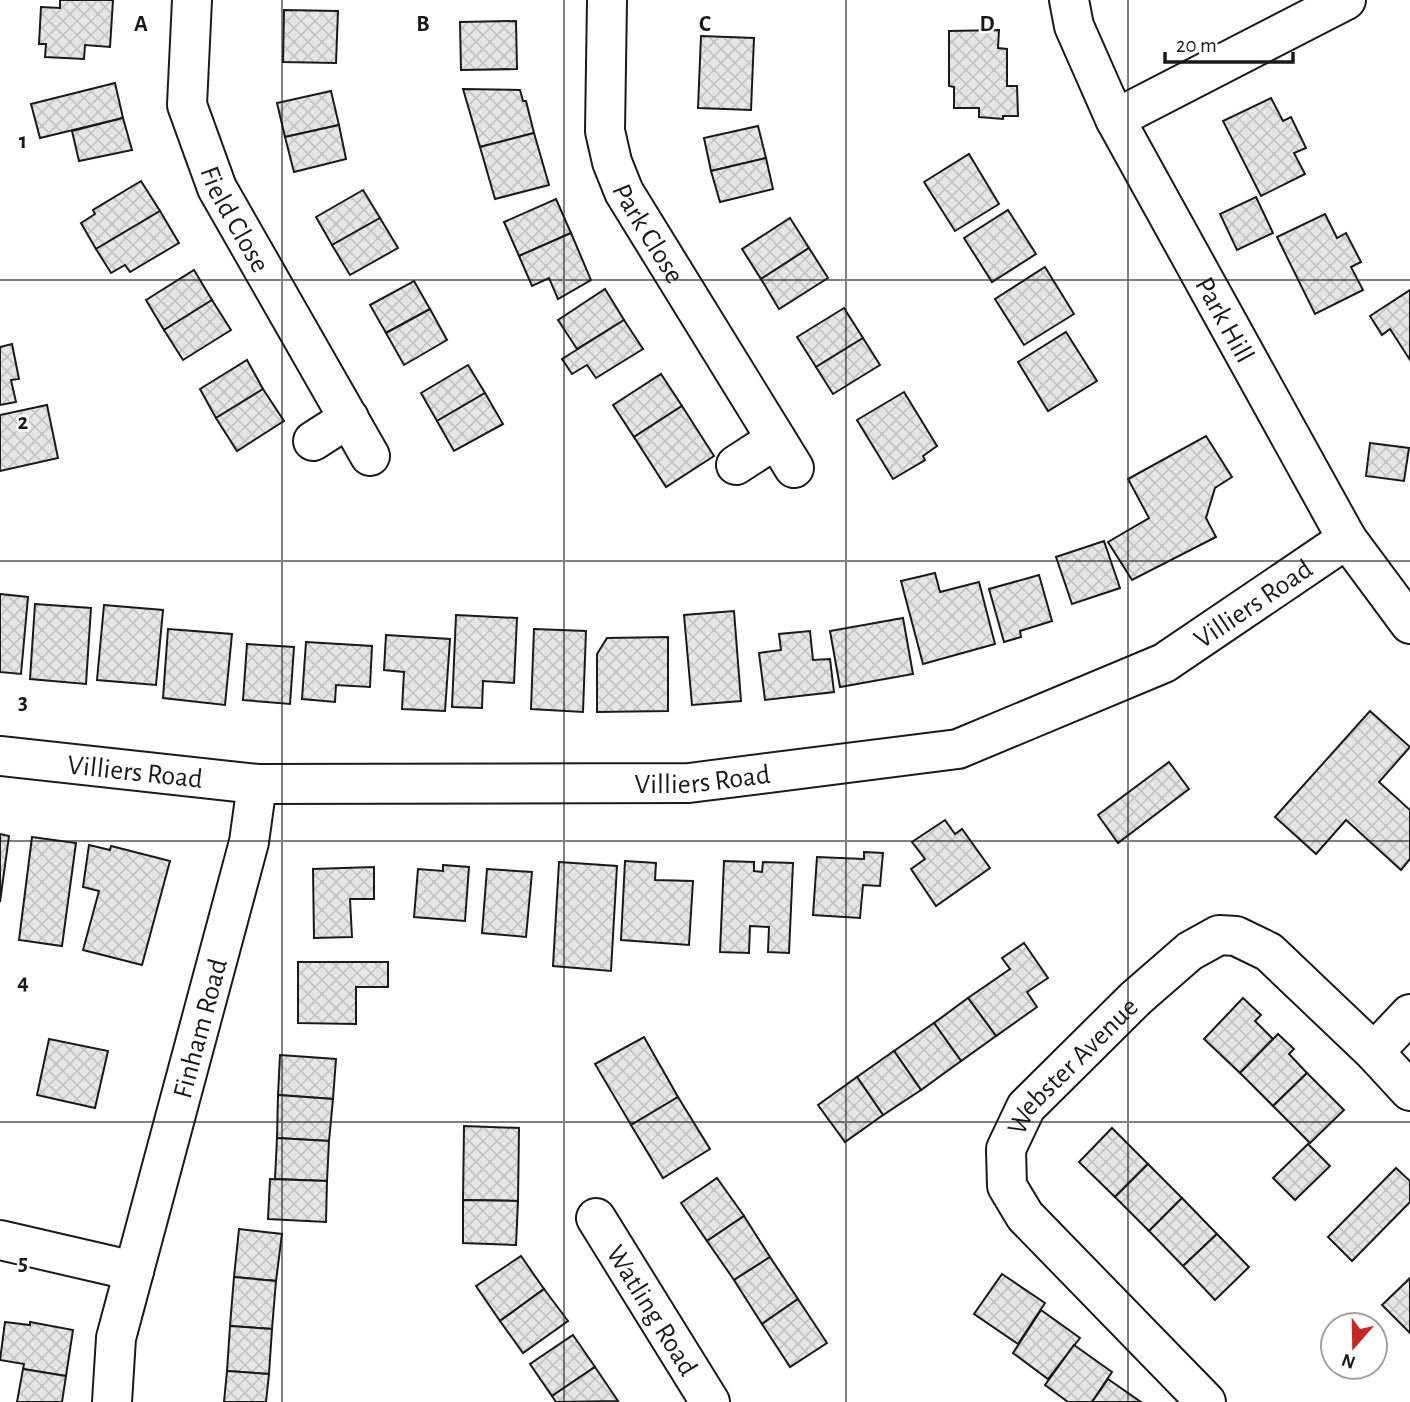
<svg xmlns="http://www.w3.org/2000/svg" width="1410" height="1402" font-family="'Alegreya Sans',sans-serif">
<style>
.building{fill:url(#building-cross-hatch);stroke:#1a1a1a;stroke-width:2}
.lines{fill:none;stroke-linecap:round;stroke-linejoin:round}
.minor-casing{stroke:#1a1a1a;stroke-width:42}
.minor{stroke:#fff;stroke-width:38}
.grid{fill:none;stroke:#1a1a1a;stroke-width:2;stroke-opacity:0.55}
.labels{text-anchor:middle;stroke-width:5;stroke-linejoin:round;paint-order:stroke}
.street-label{font-size:28px;fill:#1a1a1a;stroke:#fff}
.grid-label{font-size:23px;text-anchor:middle;font-weight:bold;fill:#1a1a1a;stroke:#fff;stroke-width:5;stroke-linejoin:round;paint-order:stroke}
</style>
<defs>
<pattern id="building-cross-hatch" width="8" height="8" patternUnits="userSpaceOnUse" patternTransform="scale(1.75)"><rect width="8" height="8" fill="#e6e6e6"/><path d="M0 0l8 8M0 8l8-8" fill="none" stroke="#c5c5c5"/></pattern>
</defs>
<rect width="100%" height="100%" fill="#fff"/>
<g class="building">
<polygon points="60,0 113,0 110,47 85,45 84,59 45,57 46,44 39,44 41,7 60,8"/>
<polygon points="284,10 338,11 336,63 283,62"/>
<polygon points="516,21 517,69 461,70 460,22"/>
<polygon points="999,30 998,48 1007,49 1007,86 1017,86 1018,116 1003,116 1003,119 979,117 979,108 954,108 954,87 949,86 949,31"/>
<polygon points="701,36 754,38 751,110 698,108"/>
<polygon points="115,83 123,118 40,138 31,104"/>
<polygon points="463,89 520,90 523,101 526,101 534,133 480,147"/>
<polygon points="331,91 339,125 285,137 277,103"/>
<polygon points="1271,98 1283,121 1291,117 1306,148 1294,153 1305,174 1261,196 1223,121"/>
<polygon points="123,118 132,150 79,161 72,131"/>
<polygon points="339,125 346,159 294,172 285,137"/>
<polygon points="758,126 766,158 711,171 704,138"/>
<polygon points="534,133 549,185 495,199 480,147"/>
<polygon points="969,154 999,204 955,231 924,182"/>
<polygon points="766,158 773,189 720,202 711,171"/>
<polygon points="141,181 160,211 96,249 81,223 95,214 93,210"/>
<polygon points="363,190 380,218 332,245 316,217"/>
<polygon points="1256,197 1273,233 1237,250 1220,214"/>
<polygon points="556,199 571,233 519,256 504,222"/>
<polygon points="1008,210 1036,254 992,282 964,238"/>
<polygon points="160,211 179,243 130,272 125,265 111,273 96,249"/>
<polygon points="1325,214 1337,238 1346,233 1361,262 1351,267 1363,290 1315,314 1277,237"/>
<polygon points="380,218 398,248 350,275 332,245"/>
<polygon points="790,218 809,248 761,279 742,249"/>
<polygon points="571,233 591,280 558,299 549,278 532,286 519,256"/>
<polygon points="809,248 828,278 779,309 761,279"/>
<polygon points="1045,267 1074,314 1024,345 995,299"/>
<polygon points="194,270 212,300 164,330 146,300"/>
<polygon points="414,281 430,309 386,333 370,305"/>
<polygon points="605,289 624,320 577,349 558,320"/>
<polygon points="1410,290 1410,360 1390,329 1382,335 1370,316"/>
<polygon points="212,300 231,330 183,360 164,330"/>
<polygon points="844,308 863,338 816,367 797,337"/>
<polygon points="430,309 447,340 404,365 386,333"/>
<polygon points="624,320 643,349 596,378 587,365 572,374 562,359"/>
<polygon points="1066,332 1097,381 1048,411 1018,362"/>
<polygon points="863,338 880,365 833,394 816,367"/>
<polygon points="12,344 19,379 11,380 16,402 0,405 0,347"/>
<polygon points="247,360 263,389 216,418 200,389"/>
<polygon points="468,365 485,393 437,421 421,393"/>
<polygon points="661,374 682,406 634,437 613,405"/>
<polygon points="263,389 284,421 237,451 216,418"/>
<polygon points="904,392 937,446 923,456 925,460 893,479 857,420"/>
<polygon points="485,393 503,424 454,451 437,421"/>
<polygon points="47,405 58,458 0,471 0,415"/>
<polygon points="682,406 714,456 666,487 634,437"/>
<polygon points="1206,436 1232,477 1215,488 1206,518 1216,537 1132,580 1108,542 1149,518 1128,479"/>
<polygon points="1370,443 1409,448 1404,481 1366,476"/>
<polygon points="1104,541 1120,588 1072,604 1056,557"/>
<polygon points="935,573 940,592 979,582 995,644 923,664 901,581"/>
<polygon points="1039,575 1052,621 1020,631 1021,637 1004,642 989,589"/>
<polygon points="0,594 28,597 21,674 0,672"/>
<polygon points="35,604 91,608 86,684 30,679"/>
<polygon points="104,605 163,610 156,685 97,680"/>
<polygon points="734,611 741,701 692,705 684,615"/>
<polygon points="456,615 517,618 514,683 483,681 482,708 452,707"/>
<polygon points="903,618 913,674 840,687 830,631"/>
<polygon points="168,629 232,634 225,705 163,698"/>
<polygon points="534,629 586,631 583,712 531,709"/>
<polygon points="810,631 813,660 830,659 834,692 765,700 759,653 781,650 779,634"/>
<polygon points="386,635 450,639 445,711 402,709 404,672 384,670"/>
<polygon points="668,637 668,711 597,712 597,654 607,638"/>
<polygon points="306,642 372,646 370,687 336,685 335,702 302,699"/>
<polygon points="247,644 294,647 290,704 243,700"/>
<polygon points="1370,711 1410,747 1379,782 1410,810 1410,859 1401,870 1346,820 1316,854 1275,817"/>
<polygon points="1169,762 1189,789 1118,843 1098,815"/>
<polygon points="945,820 955,834 962,829 990,868 936,906 911,869 925,859 912,842"/>
<polygon points="0,834 9,836 0,902"/>
<polygon points="32,837 76,843 62,946 19,940"/>
<polygon points="89,845 110,850 111,846 170,861 142,965 83,950 99,891 83,887"/>
<polygon points="864,852 883,853 880,886 863,885 860,918 813,915 817,857 864,859"/>
<polygon points="625,861 656,863 655,880 693,881 689,945 621,940"/>
<polygon points="724,861 754,862 754,871 762,872 763,862 793,863 789,953 768,952 769,927 750,926 749,953 720,952"/>
<polygon points="559,862 617,866 611,971 553,966"/>
<polygon points="443,865 469,867 465,921 414,917 418,869 443,871"/>
<polygon points="374,867 374,899 350,899 352,937 314,938 313,869"/>
<polygon points="487,869 532,872 526,937 482,933"/>
<polygon points="1024,943 1048,978 1027,992 1037,1007 996,1036 968,998 1010,969 1002,958"/>
<polygon points="298,962 388,962 388,987 356,987 356,1024 298,1023"/>
<polygon points="968,998 996,1036 961,1061 934,1023"/>
<polygon points="1243,998 1261,1015 1255,1021 1273,1039 1240,1073 1204,1039"/>
<polygon points="934,1023 961,1061 921,1090 894,1051"/>
<polygon points="1278,1034 1294,1049 1289,1054 1307,1073 1273,1106 1240,1073"/>
<polygon points="644,1037 678,1097 631,1125 595,1064"/>
<polygon points="49,1039 108,1051 95,1108 37,1095"/>
<polygon points="894,1051 921,1090 883,1115 857,1077"/>
<polygon points="280,1055 336,1059 333,1099 278,1095"/>
<polygon points="1307,1073 1344,1110 1310,1143 1273,1106"/>
<polygon points="857,1077 883,1115 845,1142 818,1105"/>
<polygon points="278,1095 333,1099 329,1141 277,1138"/>
<polygon points="678,1097 710,1149 663,1178 631,1125"/>
<polygon points="464,1126 519,1128 518,1201 463,1200"/>
<polygon points="1112,1128 1148,1164 1115,1197 1079,1162"/>
<polygon points="277,1138 329,1141 327,1181 275,1179"/>
<polygon points="1308,1144 1330,1166 1295,1200 1273,1178"/>
<polygon points="1148,1164 1182,1198 1149,1231 1115,1197"/>
<polygon points="1396,1168 1410,1181 1410,1202 1352,1261 1328,1237"/>
<polygon points="717,1178 744,1216 707,1241 681,1203"/>
<polygon points="270,1179 327,1181 326,1222 268,1219"/>
<polygon points="1182,1198 1217,1234 1183,1266 1149,1231"/>
<polygon points="463,1200 518,1201 516,1245 463,1243"/>
<polygon points="744,1216 770,1257 734,1280 707,1241"/>
<polygon points="239,1229 282,1234 276,1281 234,1277"/>
<polygon points="1217,1234 1249,1267 1215,1300 1183,1266"/>
<polygon points="521,1256 544,1289 500,1321 476,1286"/>
<polygon points="770,1257 798,1299 762,1324 734,1280"/>
<polygon points="1002,1274 1045,1303 1018,1344 974,1314"/>
<polygon points="234,1277 276,1281 272,1329 230,1326"/>
<polygon points="1410,1278 1410,1333 1382,1305"/>
<polygon points="544,1289 568,1321 523,1353 500,1321"/>
<polygon points="798,1299 827,1343 790,1367 762,1324"/>
<polygon points="1041,1310 1080,1338 1048,1379 1013,1353"/>
<polygon points="5,1322 30,1325 30,1322 73,1330 66,1376 23,1369 24,1364 0,1360"/>
<polygon points="230,1326 272,1329 269,1374 227,1371"/>
<polygon points="573,1335 595,1367 552,1396 530,1364"/>
<polygon points="1074,1345 1112,1372 1092,1402 1068,1402 1045,1385"/>
<polygon points="595,1367 618,1401 556,1402 552,1396"/>
<polygon points="23,1369 66,1376 62,1402 17,1402"/>
<polygon points="227,1371 269,1374 266,1402 224,1402"/>
<polygon points="1108,1379 1141,1402 1092,1402"/>
</g>
<g class="lines">
<g class="minor-casing">
<g id="minor">
<path id="s1" d="M192,0L187,105L217,188L370,456"/>
<path id="s2" d="M607,0L605,131L612,162L624,192L794,468"/>
<path id="s3" d="M1069,0L1074,26L1115,119L1347,539L1410,624"/>
<polyline points="1115,119 1346,0"/>
<polyline points="313,441 349,418"/>
<polyline points="736,465 776,439"/>
<path id="s4" d="M0,756L257,784L689,783L958,749L1164,663L1347,539"/>
<polyline points="1374,1052 1410,1014"/>
<path id="s5" d="M596,1218L710,1402"/>
<polyline points="0,1240 134,1271"/>
<path id="s6" d="M112,1402L116,1338L249,842L257,784"/>
<path id="s7" d="M1206,1402L1025,1216L1007,1186L1006,1149L1026,1107L1136,998L1190,951L1219,935L1236,936L1269,952L1374,1052L1410,1091"/>
</g>
</g>
<use href="#minor" class="minor"/>
</g>
<path class="grid" d="M282,0V1402M564,0V1402M846,0V1402M1128,0V1402M0,280H1410M0,561H1410M0,841H1410M0,1122H1410"/>
<g class="labels">
<g class="street-label">
<text dy="10" stroke="none"><textPath href="#s1" startOffset="229">Field Close</textPath></text>
<text dy="10" stroke="none"><textPath href="#s2" startOffset="243">Park Close</textPath></text>
<text dy="10" stroke="none"><textPath href="#s3" startOffset="357">Park Hill</textPath></text>
<text dy="10" stroke="none"><textPath href="#s4" startOffset="1292">Villiers Road</textPath></text>
<text dy="10" stroke="none"><textPath href="#s4" startOffset="136">Villiers Road</textPath></text>
<text dy="10" stroke="none"><textPath href="#s4" startOffset="704">Villiers Road</textPath></text>
<text dy="10" stroke="none"><textPath href="#s6" startOffset="385">Finham Road</textPath></text>
<text dy="10" stroke="none"><textPath href="#s7" startOffset="439">Webster Avenue</textPath></text>
<text dy="10" stroke="none"><textPath href="#s5" startOffset="108">Watling Road</textPath></text>
</g>
</g>
<g class="grid-label">
<text x="141" y="31">A</text>
<text x="423" y="31">B</text>
<text x="705" y="31">C</text>
<text x="987" y="31">D</text>
<text x="23" y="148">1</text>
<text x="23" y="429">2</text>
<text x="23" y="709">3</text>
<text x="23" y="989">4</text>
<text x="23" y="1270">5</text>
</g>
<g transform="translate(1354 1346) rotate(200)"><circle r="33" fill="#ffffff" stroke="#a3a3a3" stroke-width="2"/>
<path d="M0-5L12 26L0 18L-12 26Z" fill="#c62828"/>
<text y="-10" font-size="19" font-weight="bold" text-anchor="middle" fill="#1a1a1a">N</text>
</g>
<path d="M1165 52v10h128v-10" fill="none" stroke="#1a1a1a" stroke-width="3.5"/>
<text x="1176" y="52" font-size="21" fill="#1a1a1a" stroke="#ffffff" stroke-width="5" paint-order="stroke">20 m</text>
</svg>
